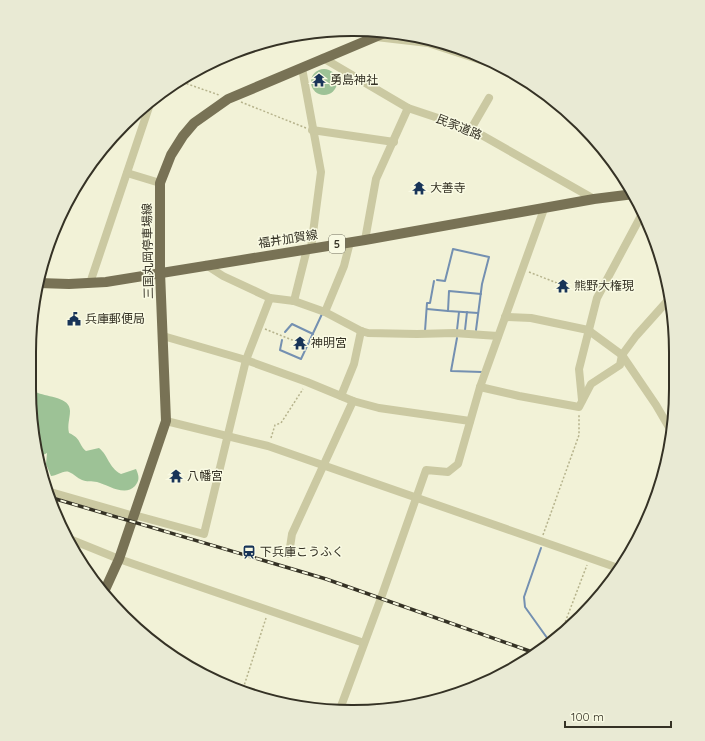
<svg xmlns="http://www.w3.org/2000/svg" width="705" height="741" font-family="Quicksand,'Noto Sans JP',sans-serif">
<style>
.green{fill:#9dc296}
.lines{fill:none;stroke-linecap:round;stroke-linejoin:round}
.stream{stroke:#7490b1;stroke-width:2}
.path{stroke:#b6b38c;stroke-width:1.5;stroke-dasharray:2 2;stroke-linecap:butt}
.minor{stroke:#cbc9a2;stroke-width:8}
.major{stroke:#787255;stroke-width:10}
.rail-casing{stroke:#353225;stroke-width:3.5}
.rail{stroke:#f9fae3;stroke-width:2;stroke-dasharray:6;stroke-linecap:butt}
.labels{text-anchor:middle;stroke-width:3;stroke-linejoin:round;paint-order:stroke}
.shield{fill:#f9fae3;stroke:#706e5e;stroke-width:1}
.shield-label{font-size:11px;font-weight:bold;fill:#353225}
.poi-label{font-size:12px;fill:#353225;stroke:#f9fae3;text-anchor:start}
.street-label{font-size:12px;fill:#353225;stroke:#f9fae3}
.rim{fill:none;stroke:#353225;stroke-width:2}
</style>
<rect width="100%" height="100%" fill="#f2f2d7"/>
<g class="green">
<circle cx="324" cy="82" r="13"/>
<path d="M29,389C32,390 35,392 38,393C48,397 70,397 70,411C70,418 67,425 69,433C82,439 78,444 86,451L99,448C109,456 108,467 121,474L136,469C139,476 140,480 135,486C125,497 108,485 97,482C92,481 86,482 82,480C77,478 74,474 69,472C63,470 57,476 51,476L46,464L47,453L41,456L39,464L35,452Z"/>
</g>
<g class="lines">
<g class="stream">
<polyline points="437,280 445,281 453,249 489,257 482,284 476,330"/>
<polyline points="427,309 448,311"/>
<polyline points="478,313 448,311 449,291 481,294"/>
<polyline points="457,330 459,312"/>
<polyline points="465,330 467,312"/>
<polyline points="425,331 427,303 430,303 434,281"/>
<polyline points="285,332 292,324 313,334"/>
<polyline points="457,338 451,371 482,372"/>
<polyline points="282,340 280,350 301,359 322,314"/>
<polyline points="541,548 524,597 525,607 550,642"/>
</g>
<g class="path">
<polyline points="345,31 358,35"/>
<polyline points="179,81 219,95"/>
<polyline points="241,102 306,128"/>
<polyline points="529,272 557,283"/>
<polyline points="265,329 297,342"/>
<polyline points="271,438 275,425 281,423 303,389"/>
<polyline points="543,535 579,435 579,415"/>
<polyline points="561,633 587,565"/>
<polyline points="242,692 266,618"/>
</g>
<g class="minor">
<polyline points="376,37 428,43 505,68"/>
<polyline points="323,58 408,108 471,129 594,199"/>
<polyline points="302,68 321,172 311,248"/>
<polyline points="471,129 489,98"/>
<polyline points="312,130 394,142"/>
<polyline points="127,173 160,183"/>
<polyline points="365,240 376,179 408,108"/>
<polyline points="90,283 151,101"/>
<polyline points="270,298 294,301 325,312 361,331 368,333 417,334 454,333 498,336"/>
<polyline points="294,301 307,249"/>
<polyline points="325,312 344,266 350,242"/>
<polyline points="505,317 531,318 588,330 622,355 656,405 670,429"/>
<polyline points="163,336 246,360 307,382 353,401 379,408 470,421"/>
<polyline points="480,387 519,396 579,407 591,384 620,365 622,355 636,336 670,298"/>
<polyline points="341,396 354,364 361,331"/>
<polyline points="582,400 579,369 597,298 642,214"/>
<polyline points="166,421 268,446 621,569"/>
<polyline points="47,491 134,516"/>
<polyline points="134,515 204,534 246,360 270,298 223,276 206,265"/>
<polyline points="67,538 119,559 364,643"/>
<polyline points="289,554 292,534 353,401"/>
<polyline points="340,709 381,598 426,470 448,472 458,464 480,387 544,209"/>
</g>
<g class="major">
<polyline points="39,283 69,284 106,282 365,240 594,199 634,194"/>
<polyline points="104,592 119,559 166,421 160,272 160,183 171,155 183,136 194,123 228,99 387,32"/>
</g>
<g class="rail-casing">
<polyline id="rail" points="49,497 326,579 535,653"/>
</g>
<use href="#rail" class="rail"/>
</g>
<defs>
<g id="temple-bare" transform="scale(1.08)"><path d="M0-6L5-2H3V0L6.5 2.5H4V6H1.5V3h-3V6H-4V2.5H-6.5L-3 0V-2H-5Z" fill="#183458" stroke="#f9fae3" stroke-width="2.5" paint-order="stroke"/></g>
<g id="civic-bare" transform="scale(1.08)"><path d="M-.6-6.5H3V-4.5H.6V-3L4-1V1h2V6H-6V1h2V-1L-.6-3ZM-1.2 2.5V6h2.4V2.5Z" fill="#183458" stroke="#f9fae3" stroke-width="2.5" paint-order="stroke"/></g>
<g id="station-bare" transform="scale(1.08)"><path d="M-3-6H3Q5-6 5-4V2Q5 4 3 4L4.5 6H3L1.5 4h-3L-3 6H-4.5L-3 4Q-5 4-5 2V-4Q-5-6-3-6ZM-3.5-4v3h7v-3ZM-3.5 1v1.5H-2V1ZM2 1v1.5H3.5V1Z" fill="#183458" stroke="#f9fae3" stroke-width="2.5" paint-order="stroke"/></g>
</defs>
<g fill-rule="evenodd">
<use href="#temple-bare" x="319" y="80"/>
<use href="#temple-bare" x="419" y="188"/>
<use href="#temple-bare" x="563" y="286"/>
<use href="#civic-bare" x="74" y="319"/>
<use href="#temple-bare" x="300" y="343"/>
<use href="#temple-bare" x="176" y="476"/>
<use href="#station-bare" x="249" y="552"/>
</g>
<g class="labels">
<rect class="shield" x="329" y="235" width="16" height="18" rx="3"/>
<g class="shield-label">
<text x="337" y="248">5</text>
</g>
<g class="poi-label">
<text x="330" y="84">勇島神社</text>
<text x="430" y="192">大善寺</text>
<text x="574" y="290">熊野大権現</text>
<text x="85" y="323">兵庫郵便局</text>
<text x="311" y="347">神明宮</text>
<text x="187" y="480">八幡宮</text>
<text x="260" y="556">下兵庫こうふく</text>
</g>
<g class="street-label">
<text transform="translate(459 127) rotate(22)" y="4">民家道路</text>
<text transform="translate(288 239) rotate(-9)" y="4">福井加賀線</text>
<text transform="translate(148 251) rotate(-91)" y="4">三国丸岡停車場線</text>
</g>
</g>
<path d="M0 0H705V741H0ZM352 36H353A316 316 0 0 1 669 352V389A316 316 0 0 1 353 705H352A316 316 0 0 1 36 389V352A316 316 0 0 1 352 36Z" fill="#e9ead4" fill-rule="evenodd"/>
<path class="rim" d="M352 36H353A316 316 0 0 1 669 352V389A316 316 0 0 1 353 705H352A316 316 0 0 1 36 389V352A316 316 0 0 1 352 36Z"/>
<path d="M565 721v6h106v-6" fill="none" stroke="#353225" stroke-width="2"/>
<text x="571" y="721" font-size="12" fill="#353225" stroke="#f9fae3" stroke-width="3" paint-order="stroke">100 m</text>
</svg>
